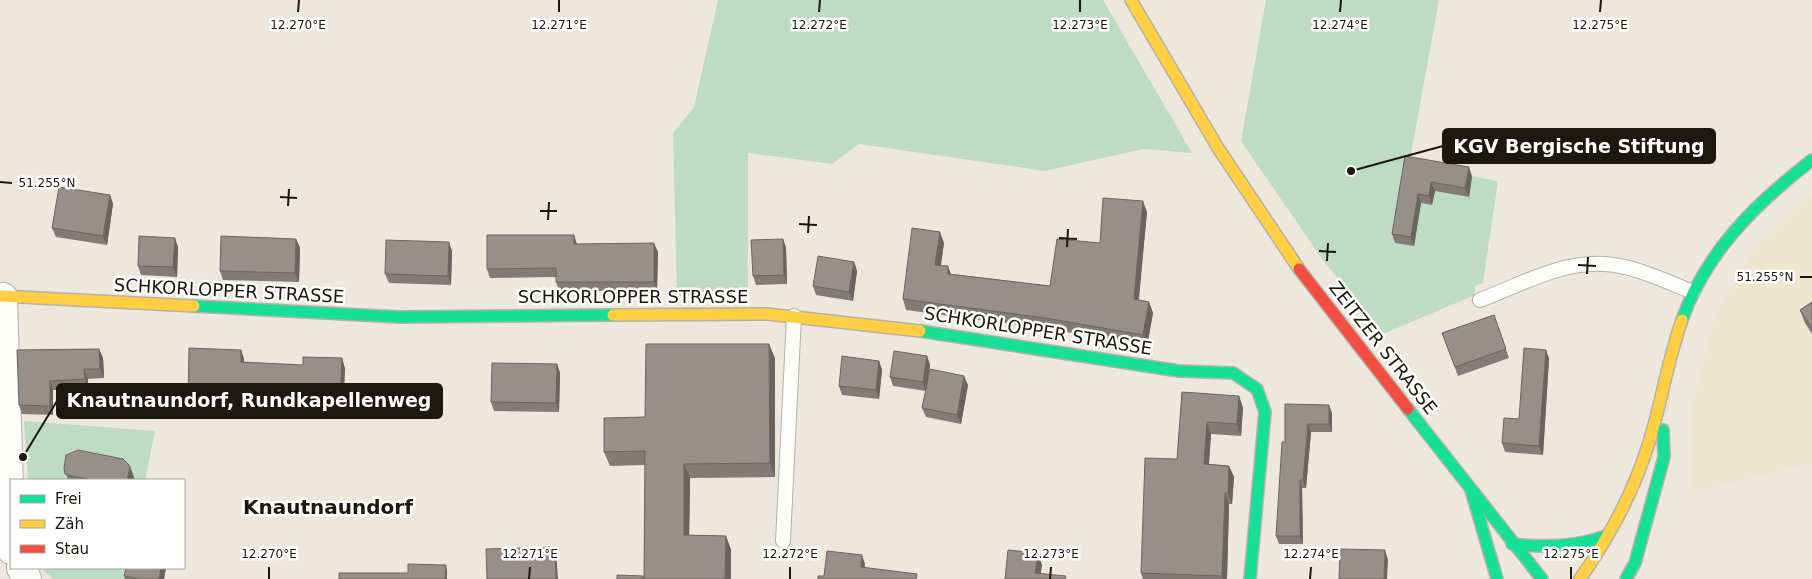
<svg xmlns="http://www.w3.org/2000/svg" width="1812" height="579" font-family="'DejaVu Sans',sans-serif">
<style>
.built{fill:#efe6cf}
.green{fill:#bedbc4}
.lines{fill:none;stroke-linecap:round;stroke-linejoin:round}
.lane-casing{stroke:#b6b2a8;stroke-width:16}
.street-casing{stroke:#b6b2a8;stroke-width:30}
.fast-casing{stroke:#b6b2a8;stroke-width:14}
.slow-casing{stroke:#b6b2a8;stroke-width:14}
.jam-casing{stroke:#b6b2a8;stroke-width:14}
.lane{stroke:#fcfcfa;stroke-width:14}
.street{stroke:#fcfcfa;stroke-width:28}
.fast{stroke:#16e098;stroke-width:11}
.slow{stroke:#ffcf43;stroke-width:11}
.jam{stroke:#f24e42;stroke-width:11}
.wall{fill:#827b77}
.shaded-wall{fill:#6a6461}
.building{fill:#978f8a;stroke:#6a6461}
.ticks{fill:none;stroke:#1b180f;stroke-width:2}
.labels{text-anchor:middle;stroke-width:5;stroke-linejoin:round;paint-order:stroke}
.street-label{font-size:18px;fill:#1b180f;stroke:#fff}
.quarter-label{font-size:20px;font-weight:bold;fill:#1b180f;stroke:#fff}
.ticks-label{font-size:12px;text-anchor:middle;fill:#1b180f;stroke:#fff;stroke-width:5;stroke-linejoin:round;paint-order:stroke}
.leader{fill:none;stroke:#1b180f;stroke-width:2}
.callout-dot{fill:#1b180f;stroke:#fff;stroke-width:2}
.callout{fill:#1b180f;stroke:#1b180f;stroke-width:2}
.callout-label{font-size:19px;text-anchor:middle;font-weight:bold;fill:#fff}
</style>
<rect width="100%" height="100%" fill="#eee8dc"/>
<polygon class="built" points="1812,194 1812,463 1692,492 1694,402 1716,314 1756,247"/>
<g class="green">
<polygon points="718,0 1103,0 1192,153 1143,149 1045,171 859,144 832,164 748,153 748,296 677,296 673,133 694,107"/>
<polygon points="1266,0 1439,0 1409,165 1498,181 1483,283 1475,286 1475,295 1383,334 1322,259 1241,141"/>
<polygon points="24,421 155,431 145,480 28,480"/>
<polygon points="41,568 128,568 125,579 53,579"/>
</g>
<g class="lines">
<g class="lane-casing">
<g id="lane">
<path d="M1480,300C1520,285 1561,261 1605,264C1635,266 1665,281 1693,292"/>
<polyline points="783,541 794,316"/>
</g>
</g>
<g class="street-casing">
<g id="street">
<polyline points="3,297 11,550"/>
<polyline points="21,568 27,579"/>
</g>
</g>
<g class="fast-casing">
<g id="fast">
<polyline points="194,306 399,317 613,315"/>
<path d="M1682,320C1706,252 1756,203 1812,160"/>
<polyline points="920,331 1179,371 1233,373 1257,389 1265,412 1250,579"/>
<polyline points="1408,409 1542,579"/>
<polyline points="1471,490 1497,579"/>
<path d="M1512,544C1545,548 1575,547 1606,536"/>
<polyline points="1626,579 1635,563 1664,457 1663,430"/>
</g>
</g>
<g class="slow-casing">
<g id="slow">
<polyline points="1131,0 1218,148 1299,269"/>
<polyline points="0,296 194,306"/>
<polyline points="613,315 767,314 920,331"/>
<path d="M1580,579C1610,536 1635,490 1650,439C1662,400 1668,359 1682,320"/>
</g>
</g>
<g class="jam-casing">
<polyline id="jam" points="1299,269 1408,409"/>
</g>
<use href="#lane" class="lane"/>
<use href="#street" class="street"/>
<use href="#fast" class="fast"/>
<use href="#slow" class="slow"/>
<use href="#jam" class="jam"/>
</g>
<g class="wall">
<polygon points="1405,156 1472,176 1469,197 1435,191 1432,205 1421,203 1414,246 1395,243 1392,234"/>
<polygon points="110,195 113,204 107,245 56,237 52,228"/>
<polygon points="1147,212 1138,300 1149,302 1153,313 1147,346 1049,329 906,310 903,299 944,243 941,265 951,274 1050,286 1100,243"/>
<polygon points="296,239 300,248 299,282 223,280 220,271"/>
<polygon points="783,239 786,248 787,284 756,285 753,276"/>
<polygon points="577,244 658,252 657,291 559,291 556,282 556,277 490,278 487,269"/>
<polygon points="178,247 177,277 141,275 138,266"/>
<polygon points="452,251 451,285 389,283 385,274"/>
<polygon points="854,262 857,271 853,301 816,295 813,286"/>
<polygon points="1812,302 1812,334 1805,323 1800,310"/>
<polygon points="1494,315 1509,358 1458,376 1442,333"/>
<polygon points="99,349 103,358 104,378 88,379 88,389 53,390 53,415 22,414 19,405 17,350"/>
<polygon points="241,350 244,359 244,362 345,368 343,409 305,408 304,405 243,402 243,412 191,411 188,401"/>
<polygon points="1546,350 1549,359 1543,455 1505,452 1502,443 1519,419"/>
<polygon points="927,356 930,365 928,376 968,385 961,424 926,417 922,408 926,391 893,386 890,377"/>
<polygon points="775,358 775,477 690,478 689,535 726,536 731,550 731,579 617,579 643,576 644,579 645,465 610,466 604,452 645,417"/>
<polygon points="879,361 882,370 879,399 842,395 839,386"/>
<polygon points="557,364 560,373 559,412 494,411 491,402"/>
<polygon points="1182,392 1239,396 1243,408 1241,436 1211,434 1209,464 1229,466 1234,477 1232,504 1229,504 1227,579 1143,579 1141,573 1177,459"/>
<polygon points="1285,404 1332,413 1332,432 1311,432 1306,488 1302,488 1303,544 1279,544 1276,536 1285,442"/>
<polygon points="64,468 135,480 68,480"/>
<polygon points="126,568 166,568 164,579 125,579 124,576"/>
</g>
<g class="shaded-wall">
<polygon points="1469,167 1472,176 1469,197 1465,188"/>
<polygon points="1431,182 1435,191 1432,205 1429,196"/>
<polygon points="1418,194 1421,203 1414,246 1411,237"/>
<polygon points="110,195 113,204 107,245 103,236"/>
<polygon points="1143,201 1147,212 1138,310 1134,299"/>
<polygon points="940,232 944,243 939,275 935,265"/>
<polygon points="574,235 577,244 574,244"/>
<polygon points="175,238 178,247 177,277 173,267"/>
<polygon points="296,239 300,248 299,282 295,273"/>
<polygon points="783,239 786,248 787,284 784,275"/>
<polygon points="449,242 452,251 451,285 448,276"/>
<polygon points="654,243 658,252 657,291 654,282"/>
<polygon points="854,262 857,271 853,301 849,292"/>
<polygon points="948,266 952,277 948,274"/>
<polygon points="1149,302 1153,313 1147,346 1143,335"/>
<polygon points="769,344 775,358 775,477 770,463"/>
<polygon points="99,349 103,358 104,378 100,369"/>
<polygon points="241,350 244,359 244,371 241,362"/>
<polygon points="1546,350 1549,359 1543,455 1539,446"/>
<polygon points="927,356 930,365 926,391 923,382"/>
<polygon points="342,358 345,368 343,409 340,400"/>
<polygon points="879,361 882,370 879,399 876,390"/>
<polygon points="557,364 560,373 559,412 556,403"/>
<polygon points="84,369 88,379 88,389 85,379"/>
<polygon points="964,376 968,385 961,424 957,415"/>
<polygon points="50,381 53,390 53,415 50,406"/>
<polygon points="240,393 243,402 243,412 239,403"/>
<polygon points="1239,396 1243,408 1241,436 1237,424"/>
<polygon points="1329,405 1332,413 1332,432 1329,424"/>
<polygon points="1207,422 1211,434 1208,475 1204,464"/>
<polygon points="1308,424 1311,432 1306,488 1303,480"/>
<polygon points="684,464 690,478 689,549 684,535"/>
<polygon points="130,466 135,480 127,480"/>
<polygon points="1229,466 1234,477 1232,504 1228,493"/>
<polygon points="1300,480 1302,488 1303,544 1300,536"/>
<polygon points="1225,493 1229,504 1227,579 1223,579 1222,576"/>
<polygon points="726,536 731,550 731,579 725,579"/>
<polygon points="555,547 556,551 558,579 556,579"/>
<polygon points="1385,550 1388,560 1387,579 1384,579"/>
<polygon points="1038,553 1042,565 1040,579 1035,573"/>
<polygon points="862,555 865,564 864,576 861,567"/>
<polygon points="446,565 447,570 447,579 445,579"/>
<polygon points="161,568 166,568 164,579 159,579"/>
</g>
<g class="building">
<polygon points="1405,156 1469,167 1465,188 1431,182 1429,196 1418,194 1411,237 1392,234"/>
<polygon points="59,187 110,195 103,236 52,228"/>
<polygon points="1103,198 1143,201 1134,299 1149,302 1143,335 1045,318 903,299 912,228 940,232 935,265 948,266 948,274 1050,286 1057,239 1100,243"/>
<polygon points="487,235 574,235 574,244 654,243 654,282 556,282 556,268 487,269"/>
<polygon points="139,236 175,238 173,267 138,266"/>
<polygon points="221,236 296,239 295,273 220,271"/>
<polygon points="783,239 784,275 753,276 751,240"/>
<polygon points="386,240 449,242 448,276 385,274"/>
<polygon points="818,256 854,262 849,292 813,286"/>
<polygon points="1812,302 1812,329 1800,310"/>
<polygon points="1494,315 1506,349 1455,367 1442,333"/>
<polygon points="646,344 769,344 770,463 684,464 684,535 726,536 725,579 644,579 645,451 604,452 604,418 645,417"/>
<polygon points="189,348 241,350 241,362 303,365 303,357 342,358 340,400 301,399 302,396 240,393 239,403 188,401"/>
<polygon points="1524,348 1546,350 1539,446 1502,443 1504,418 1519,419"/>
<polygon points="99,349 100,369 84,369 85,379 50,381 50,406 19,405 17,350"/>
<polygon points="894,351 927,356 923,382 890,377"/>
<polygon points="842,356 879,361 876,390 839,386"/>
<polygon points="492,363 557,364 556,403 491,402"/>
<polygon points="930,369 964,376 957,415 922,408"/>
<polygon points="1182,392 1239,396 1237,424 1207,422 1204,464 1229,466 1228,493 1225,493 1222,576 1141,573 1145,458 1177,459"/>
<polygon points="1285,404 1329,405 1329,424 1308,424 1303,480 1300,480 1300,536 1276,536 1282,442 1285,442"/>
<polygon points="78,450 123,459 130,466 127,480 95,480 71,476 65,474 64,468 66,455"/>
<polygon points="555,547 556,579 487,579 486,549"/>
<polygon points="1340,549 1385,550 1384,579 1339,579"/>
<polygon points="1008,550 1038,553 1035,573 1066,576 1065,579 1005,579"/>
<polygon points="827,551 862,555 861,567 917,574 916,579 818,579 818,576 824,576"/>
<polygon points="408,564 446,565 445,579 339,579 339,573 408,573"/>
<polygon points="126,568 161,568 159,579 141,579 124,576"/>
<polygon points="617,575 643,576 643,579 617,579"/>
</g>
<path class="ticks" d="M298,12L299,0M559,12V0M819,12L820,0M1080,12V0M1340,12L1341,0M1600,12L1601,0M0,182L12,183M280,197L297,198M288,206L289,189M540,211H557M548,220L549,202M799,224L817,225M808,233L809,216M1059,238L1077,239M1067,247L1068,229M1319,251L1336,252M1327,261L1328,243M1578,265L1596,266M1587,274L1588,257M1800,277H1812M269,579V567M529,579L530,567M790,579V567M1050,579L1051,567M1310,579L1311,567M1571,579V567"/>
<g class="labels">
<g class="street-label">
<text transform="translate(229 291) rotate(3)" y="6">SCHKORLOPPER STRASSE</text>
<text x="633" y="303">SCHKORLOPPER STRASSE</text>
<text transform="translate(1038 331) rotate(9)" y="6">SCHKORLOPPER STRASSE</text>
<text transform="translate(1383 348) rotate(52)" y="6">ZEITZER STRASSE</text>
</g>
<g class="quarter-label">
<text x="328" y="514">Knautnaundorf</text>
</g>
</g>
<g class="ticks-label">
<text x="298" y="29">12.270°E</text>
<text x="559" y="29">12.271°E</text>
<text x="819" y="29">12.272°E</text>
<text x="1080" y="29">12.273°E</text>
<text x="1340" y="29">12.274°E</text>
<text x="1600" y="29">12.275°E</text>
<text x="47" y="187">51.255°N</text>
<text x="1765" y="281">51.255°N</text>
<text x="269" y="558">12.270°E</text>
<text x="530" y="558">12.271°E</text>
<text x="790" y="558">12.272°E</text>
<text x="1051" y="558">12.273°E</text>
<text x="1311" y="558">12.274°E</text>
<text x="1571" y="558">12.275°E</text>
</g>
<path class="leader" d="M1351 171L1443 146M23 457L57 401"/>
<g class="callout-dot">
<circle cx="1351" cy="171" r="5"/>
<circle cx="23" cy="457" r="5"/>
</g>
<g class="callout">
<rect x="1443" y="129" width="272" height="34" rx="5"/>
<rect x="57" y="384" width="385" height="34" rx="5"/>
</g>
<g class="callout-label">
<text x="1579" y="153">KGV Bergische Stiftung</text>
<text x="249" y="407">Knautnaundorf, Rundkapellenweg</text>
</g>
<rect x="10" y="479" width="175" height="90" fill="#ffffff" stroke="#a4a39f"/>
<rect x="20" y="495" width="25" height="8" fill="#16e098" stroke="#a4a39f"/>
<text x="55" y="504" font-size="15" fill="#1b180f">Frei</text>
<rect x="20" y="520" width="25" height="8" fill="#ffcf43" stroke="#a4a39f"/>
<text x="55" y="529" font-size="15" fill="#1b180f">Zäh</text>
<rect x="20" y="545" width="25" height="8" fill="#f24e42" stroke="#a4a39f"/>
<text x="55" y="554" font-size="15" fill="#1b180f">Stau</text>
</svg>
